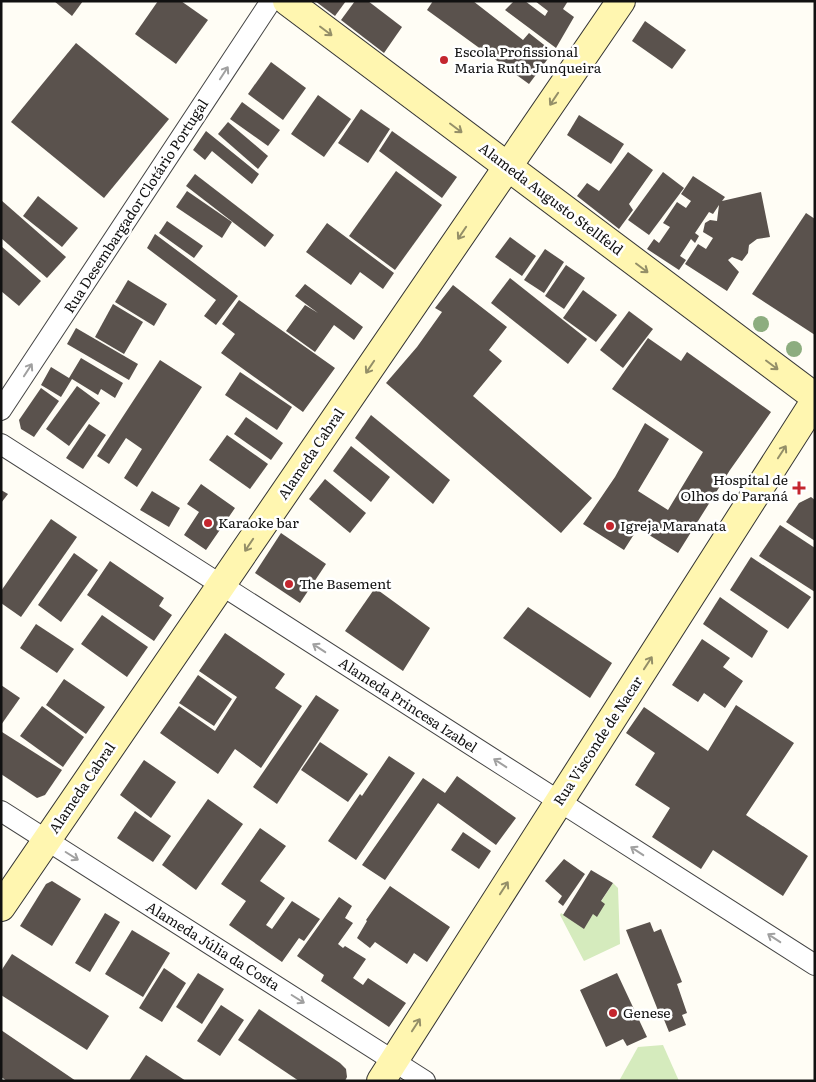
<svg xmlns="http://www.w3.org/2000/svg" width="816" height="1082" font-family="Literata,serif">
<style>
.green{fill:#d5ebbd}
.building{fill:#5a524d}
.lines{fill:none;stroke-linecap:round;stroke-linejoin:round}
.street-casing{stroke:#444;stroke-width:22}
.secondary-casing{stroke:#333;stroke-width:30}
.street{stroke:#fff;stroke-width:20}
.secondary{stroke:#fff6b0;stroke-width:28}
.tree{fill:#8dad7f}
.oneway{stroke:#948f68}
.oneway2{stroke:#a0a0a0}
.poi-dot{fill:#c4262e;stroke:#fff;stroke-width:2}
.labels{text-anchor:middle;stroke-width:5;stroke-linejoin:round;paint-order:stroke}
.poi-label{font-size:14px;fill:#111;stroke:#fff;text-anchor:start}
.street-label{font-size:14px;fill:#111;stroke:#fff}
</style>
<rect width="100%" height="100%" fill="#fffdf5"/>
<g class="green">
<polygon points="613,883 618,888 620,944 584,961 560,915 561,913 584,928"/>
<polygon points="663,1045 679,1081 619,1081 638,1047"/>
</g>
<g class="building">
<polygon points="54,1 83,1 72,16"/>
<polygon points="158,1 181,1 208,20 176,64 135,34"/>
<polygon points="315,1 346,1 335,16"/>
<polygon points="355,1 368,1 402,27 384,53 341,20"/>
<polygon points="433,1 473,1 523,40 529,33 553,52 529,84 427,10"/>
<polygon points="514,1 525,1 545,16 548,11 535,1 568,1 563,9 574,17 556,48 505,10"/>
<polygon points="645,21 686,50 672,69 632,41"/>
<polygon points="76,43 169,119 104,198 11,122"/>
<polygon points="271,62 306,88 283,120 248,94"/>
<polygon points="318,95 351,119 324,157 291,134"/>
<polygon points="242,102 280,130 268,146 230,119"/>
<polygon points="361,109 390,129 368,163 338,143"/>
<polygon points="579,115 624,144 611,164 567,135"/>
<polygon points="228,122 268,156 258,169 218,134"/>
<polygon points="206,131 259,174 252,184 212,151 205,160 193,150"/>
<polygon points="392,131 457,177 442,198 379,151"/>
<polygon points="628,152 653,170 629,204 633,210 619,229 577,196 587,183 599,191"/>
<polygon points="396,171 442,205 395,270 349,236"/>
<polygon points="663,172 684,188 649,235 628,220"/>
<polygon points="195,174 274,235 265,247 186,186"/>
<polygon points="693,176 725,197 722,201 761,192 770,237 757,239 749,245 748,253 742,261 732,257 728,260 739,272 727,291 685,264 698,244 706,249 713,238 703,232 705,223 710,220 717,221 719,205 713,214 709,212 695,233 699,236 695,243 691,239 680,256 686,260 679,270 647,249 654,239 659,243 670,227 663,223 677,202 686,208 691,201 681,194"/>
<polygon points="187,191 232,222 222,238 176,207"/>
<polygon points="38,196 78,228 62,247 23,216"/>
<polygon points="1,200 66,257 47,278 1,238"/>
<polygon points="806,213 815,219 815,335 752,294"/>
<polygon points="167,221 203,246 194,258 159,233"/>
<polygon points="327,223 394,273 383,289 360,272 351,285 306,252"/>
<polygon points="155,234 238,296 216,325 204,316 216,300 147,248"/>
<polygon points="510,237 536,256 522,276 495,257"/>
<polygon points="1,246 41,281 19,306 1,291"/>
<polygon points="545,249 564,262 544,293 524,280"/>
<polygon points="566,265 585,278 564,309 545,296"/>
<polygon points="510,278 587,339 568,364 491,303"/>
<polygon points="128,280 167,304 154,326 115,302"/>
<polygon points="305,284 363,327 354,340 334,325 315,352 286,331 305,305 318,313 295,296"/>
<polygon points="453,285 507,327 489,350 502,361 473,396 592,498 561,533 386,383 417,347 442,312 435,308"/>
<polygon points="583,290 617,315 596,342 563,318"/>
<polygon points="239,300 335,368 303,412 221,353 235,334 222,324"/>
<polygon points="113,304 143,322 124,354 95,337"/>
<polygon points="629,311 653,329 623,368 600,350"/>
<polygon points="76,328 138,364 129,380 67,344"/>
<polygon points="648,338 681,361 687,352 771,412 730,470 678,553 638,528 624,550 583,524 615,477 645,423 669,439 638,491 668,510 703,452 612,389"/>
<polygon points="81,358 123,383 115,398 101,389 98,395 72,379 61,397 41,385 51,367 69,378"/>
<polygon points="160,360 202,387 137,487 124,478 142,449 126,438 109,464 97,456"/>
<polygon points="240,372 292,407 277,430 225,395"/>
<polygon points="77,386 100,403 69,446 46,429"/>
<polygon points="41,388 59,401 34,437 21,429 19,420"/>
<polygon points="371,415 450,480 433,504 355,438"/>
<polygon points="246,417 283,443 271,460 234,434"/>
<polygon points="89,424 106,435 83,469 66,458"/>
<polygon points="227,435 268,464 250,489 209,460"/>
<polygon points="351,446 390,477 371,502 333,471"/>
<polygon points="325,479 366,513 350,533 309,499"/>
<polygon points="201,484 235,508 206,550 184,535 199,512 187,504"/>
<polygon points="1,490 8,494 1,503"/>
<polygon points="152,491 180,508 169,527 140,510"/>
<polygon points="811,497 815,500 815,541 786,522 799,503"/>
<polygon points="51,519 77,537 21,617 1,603 1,591"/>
<polygon points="780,525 815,548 815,592 759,556"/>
<polygon points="281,533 326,564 300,603 255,573"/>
<polygon points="74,553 98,570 61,622 38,605"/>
<polygon points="751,557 811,597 788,629 730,590"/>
<polygon points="110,561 164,598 159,606 172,615 154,641 87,595"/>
<polygon points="375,588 430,628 403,671 345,631"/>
<polygon points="720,597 768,631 752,658 703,624"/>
<polygon points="528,607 612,663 590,698 503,638"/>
<polygon points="102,615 148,647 127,677 81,644"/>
<polygon points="36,624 74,649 57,673 20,648"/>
<polygon points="225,633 285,674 275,688 302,706 261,768 235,749 218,774 160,733 179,706 215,731 237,697 199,671"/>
<polygon points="702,639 730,658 723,667 743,681 725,708 704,693 698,702 672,685"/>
<polygon points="198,675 232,699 214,726 179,703"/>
<polygon points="64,679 105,707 86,734 46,705"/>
<polygon points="1,685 20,698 1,725"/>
<polygon points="316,695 339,710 277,804 253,787"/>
<polygon points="736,705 794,743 746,815 808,856 783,896 713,850 701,869 652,837 670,808 635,785 655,753 626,733 644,707 708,751"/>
<polygon points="42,706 84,737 63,767 20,736"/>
<polygon points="2,732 62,770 45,795 37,798 1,774"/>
<polygon points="320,742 368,774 348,802 301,770"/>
<polygon points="389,756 415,773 356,860 328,841 360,794 362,796"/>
<polygon points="144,760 176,782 151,818 120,795"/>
<polygon points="457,776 516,818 496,845 438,803 385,880 362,865 423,778 445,793"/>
<polygon points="208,799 243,824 196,890 162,865"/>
<polygon points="135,811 171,836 153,862 117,838"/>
<polygon points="260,828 286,846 260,881 285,898 266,925 272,929 292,901 320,919 304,941 299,938 282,962 229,925 246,901 221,884"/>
<polygon points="463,832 491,851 479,869 451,850"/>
<polygon points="564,859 585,874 563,906 558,902 562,896 545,881"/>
<polygon points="591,870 613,883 601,901 605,904 597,917 593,914 584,929 563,915"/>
<polygon points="52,881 81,899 52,946 20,926 46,884"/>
<polygon points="390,886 450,927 427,962 414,953 407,964 375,942 370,948 357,938 367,921 366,920"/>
<polygon points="339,897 352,906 345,918 353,923 338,944 343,948 345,946 366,959 353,978 363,985 368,978 406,1003 389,1027 321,981 324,975 297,956"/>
<polygon points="105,913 120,922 90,972 75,963"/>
<polygon points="650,922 654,932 661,929 682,982 677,984 687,1013 682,1015 686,1025 669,1032 663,1017 661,1018 626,930"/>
<polygon points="132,930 170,953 143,997 105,974"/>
<polygon points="12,954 109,1016 87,1050 1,995 1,971"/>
<polygon points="164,968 186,983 162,1022 139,1008"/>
<polygon points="198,973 224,989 202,1024 176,1007"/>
<polygon points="617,973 647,1037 627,1046 623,1039 606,1047 580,990"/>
<polygon points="221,1005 244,1020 220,1056 197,1041"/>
<polygon points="259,1009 340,1063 346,1069 347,1077 345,1081 299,1081 238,1040"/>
<polygon points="1,1030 76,1081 7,1081 1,1077"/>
<polygon points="146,1055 186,1081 129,1081"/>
</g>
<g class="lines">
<g class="street-casing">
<g id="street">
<polyline points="1,410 271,1"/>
<polyline points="1,444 815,965"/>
<polyline points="1,811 425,1081"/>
</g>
</g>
<g class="secondary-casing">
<g id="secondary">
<polyline points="287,1 815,397"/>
<polyline points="1,907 621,1"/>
<polyline points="381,1081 815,401"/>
</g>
</g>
<use href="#street" class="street"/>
<use href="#secondary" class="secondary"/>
</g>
<g class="tree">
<circle cx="761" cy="324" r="8"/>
<circle cx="794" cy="349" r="8"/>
</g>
<defs><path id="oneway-shaft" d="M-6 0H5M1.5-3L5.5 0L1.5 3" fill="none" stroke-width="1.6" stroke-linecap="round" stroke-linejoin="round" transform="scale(1.25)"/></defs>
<g class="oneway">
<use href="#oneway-shaft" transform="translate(326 31) rotate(37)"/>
<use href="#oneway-shaft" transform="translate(554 99) rotate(124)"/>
<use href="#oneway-shaft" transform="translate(456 128) rotate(37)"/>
<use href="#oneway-shaft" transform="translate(462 233) rotate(124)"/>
<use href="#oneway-shaft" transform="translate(642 268) rotate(37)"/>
<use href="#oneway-shaft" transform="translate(772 365) rotate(37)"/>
<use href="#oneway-shaft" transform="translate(370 367) rotate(124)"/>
<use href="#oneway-shaft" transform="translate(782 452) rotate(-57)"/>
<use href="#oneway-shaft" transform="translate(249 545) rotate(124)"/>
<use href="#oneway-shaft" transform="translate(648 663) rotate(-57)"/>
<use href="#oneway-shaft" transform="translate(504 888) rotate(-57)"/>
<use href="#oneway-shaft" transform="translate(416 1025) rotate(-57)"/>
</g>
<g class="oneway2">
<use href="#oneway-shaft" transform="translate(224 73) rotate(-57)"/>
<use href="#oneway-shaft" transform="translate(28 370) rotate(-57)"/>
<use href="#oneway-shaft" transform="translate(319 648) rotate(-147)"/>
<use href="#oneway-shaft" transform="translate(500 763) rotate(-147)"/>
<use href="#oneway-shaft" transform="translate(637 851) rotate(-147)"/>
<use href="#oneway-shaft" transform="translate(72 856) rotate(32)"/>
<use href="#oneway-shaft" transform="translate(774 938) rotate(-147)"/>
<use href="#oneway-shaft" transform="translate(298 999) rotate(32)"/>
</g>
<g class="poi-dot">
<circle cx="444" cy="60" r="5"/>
<path d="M796.5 480.5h5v5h5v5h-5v5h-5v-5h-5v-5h5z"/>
<circle cx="208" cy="523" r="5"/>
<circle cx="610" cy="526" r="5"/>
<circle cx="289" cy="584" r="5"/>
<circle cx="613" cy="1013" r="5"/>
</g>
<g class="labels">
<g class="poi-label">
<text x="454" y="57">Escola Profissional<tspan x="454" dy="16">Maria Ruth Junqueira</tspan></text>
<text x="788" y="485" text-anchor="end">Hospital de<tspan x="788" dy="16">Olhos do Paraná</tspan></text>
<text x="218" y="528">Karaoke bar</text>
<text x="620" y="531">Igreja Maranata</text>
<text x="299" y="589">The Basement</text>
<text x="623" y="1018">Genese</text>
</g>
<g class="street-label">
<text transform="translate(551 199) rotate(37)" y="5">Alameda Augusto Stellfeld</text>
<text transform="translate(136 206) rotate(-57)" y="5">Rua Desembargador Clotário Portugal</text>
<text transform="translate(311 454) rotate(-56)" y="5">Alameda Cabral</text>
<text transform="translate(408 705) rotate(33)" y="5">Alameda Princesa Izabel</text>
<text transform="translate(598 741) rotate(-57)" y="5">Rua Visconde de Nacar</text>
<text transform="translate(82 788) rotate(-56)" y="5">Alameda Cabral</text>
<text transform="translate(213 946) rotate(32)" y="5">Alameda Júlia da Costa</text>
</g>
</g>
<rect width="816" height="1082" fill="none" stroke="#111111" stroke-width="5"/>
</svg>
